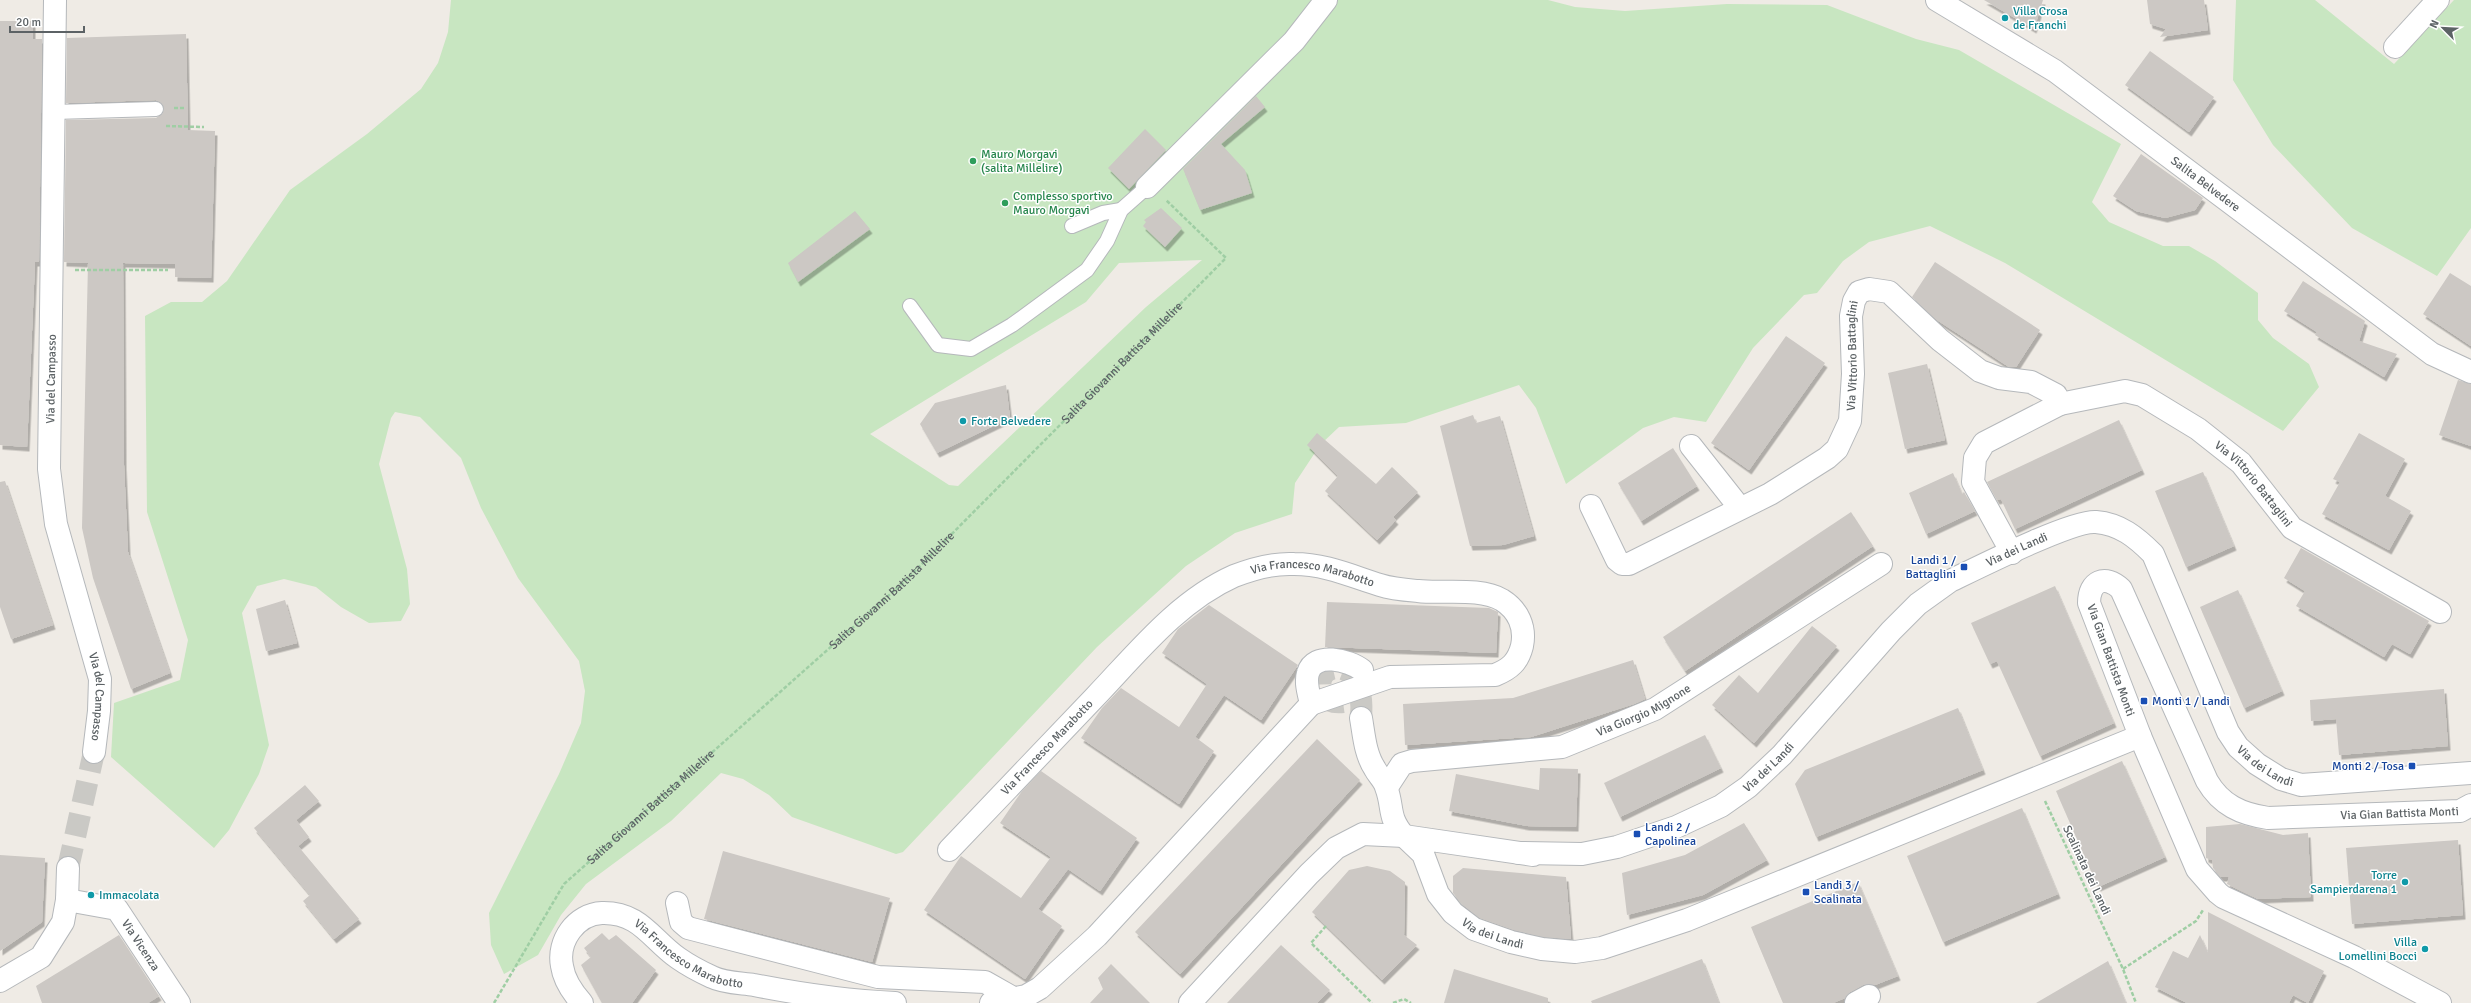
<svg xmlns="http://www.w3.org/2000/svg" width="2471" height="1003" font-family="Signika,sans-serif">
<style>
.green{fill:#c8e6c1;fill-rule:evenodd}
.building{fill:#ccc8c4;filter:url(#shadow)}
.lines{fill:none;stroke-linecap:round;stroke-linejoin:round}
.minor-tunnel{stroke:#cac9c5;stroke-width:22;stroke-dasharray:22 11;stroke-linecap:butt}
.service-casing{stroke:#b5b8bb;stroke-width:16}
.minor-casing{stroke:#b5b8bb;stroke-width:24}
.path{stroke:#9fcea4;stroke-width:2.5;stroke-dasharray:4 2;stroke-linecap:butt}
.service{stroke:#fff;stroke-width:14}
.minor{stroke:#fff;stroke-width:22}
.culture-dot{fill:#0f9aa8;stroke:#fff;stroke-width:1.5}
.leisure-dot{fill:#2e9e5b;stroke:#fff;stroke-width:1.5}
.transit-dot{fill:#1a4fb4;stroke:#fff;stroke-width:1.5}
.labels{text-anchor:middle;stroke-width:3;stroke-linejoin:round;paint-order:stroke}
.culture-label{font-size:12px;fill:#0d838f;stroke:#fff;text-anchor:start}
.leisure-label{font-size:12px;fill:#27864d;stroke:#fff;text-anchor:start}
.street-label{font-size:12px;fill:#5c6265;stroke:#fff}
.transit-label{font-size:12px;fill:#164399;stroke:#fff;text-anchor:start}
</style>
<defs>
<filter id="shadow"><feDropShadow dx="2.5" dy="4.5" stdDeviation="0" flood-color="#0004"/></filter>
</defs>
<rect width="100%" height="100%" fill="#efebe5"/>
<g class="green">
<path d="M451,0H1548L1575,7L1625,11L1727,4L1827,5L1916,39L1959,50L2121,144L2092,202L2109,222L2163,246H2189L2215,261L2258,293V320L2273,338L2309,364L2319,387L2283,431L2005,263L1930,226L1869,242L1843,261L1817,293L1804,295L1753,348L1706,422L1674,417L1643,428L1566,484L1536,408L1519,385L1406,423L1339,427L1320,445L1295,483L1292,514L1235,533L1186,566L1097,647L903,852L896,854L792,817L769,795L743,779L721,773L671,821L586,884L561,915L538,955L504,974L491,945L489,913L559,774L581,723L585,691L579,661L518,578L481,508L461,458L420,417L395,412L391,418L379,464L407,569L410,604L401,621L369,623L341,607L316,587L284,579L257,586L242,613L269,745L259,774L229,830L214,848L111,757L114,703L180,680L188,640L147,512L145,316L171,302H202L227,281L290,190L367,134L421,89L438,63L448,32ZM1202,260L1146,307L958,486L949,485L870,434L1086,302L1119,263Z"/>
<polygon points="2236,0 2315,0 2394,64 2454,0 2471,0 2471,228 2437,276 2352,228 2273,145 2233,80"/>
</g>
<g class="building">
<polygon points="1984,0 2043,0 2034,29"/>
<polygon points="2147,0 2204,0 2208,30 2160,37 2166,29 2150,24"/>
<polygon points="0,21 33,21 33,39 42,39 39,262 35,262 27,447 0,445"/>
<polygon points="186,34 188,130 215,131 211,278 175,277 175,264 123,263 124,465 128,552 170,673 131,689 93,578 82,528 88,263 64,262 66,120 156,118 163,113 164,108 160,102 156,100 66,103 67,38"/>
<polygon points="2150,51 2214,97 2189,132 2125,85"/>
<polygon points="1256,96 1265,107 1221,144 1245,170 1252,193 1200,210 1183,169"/>
<polygon points="1145,129 1166,150 1129,189 1108,168"/>
<polygon points="2141,154 2203,198 2195,210 2165,218 2136,211 2113,196"/>
<polygon points="1161,208 1182,228 1165,247 1143,226 1146,222 1144,220"/>
<polygon points="855,211 870,229 798,282 788,263"/>
<polygon points="1935,262 2040,330 2016,367 2009,367 1937,320 1912,297"/>
<polygon points="2450,273 2471,286 2471,346 2423,314"/>
<polygon points="2303,281 2365,321 2359,341 2397,354 2384,377 2315,335 2317,332 2284,311"/>
<polygon points="1786,336 1825,363 1749,470 1711,443"/>
<polygon points="1927,364 1945,440 1905,449 1888,373"/>
<polygon points="2458,380 2471,384 2471,446 2439,435"/>
<polygon points="1006,385 1010,418 937,453 920,424 935,403"/>
<polygon points="1473,415 1476,423 1500,416 1534,536 1503,545 1470,546 1440,426"/>
<polygon points="2119,420 2142,470 2015,529 2001,499 1997,500 1987,482"/>
<polygon points="1317,433 1376,484 1392,467 1418,492 1393,517 1396,520 1377,540 1325,491 1338,476 1307,445"/>
<polygon points="2359,433 2405,459 2385,496 2411,511 2389,550 2322,514 2340,482 2333,479"/>
<polygon points="1673,448 1697,486 1641,521 1618,483"/>
<polygon points="2203,472 2234,546 2186,567 2155,491"/>
<polygon points="1953,473 1962,494 1964,492 1975,511 1926,534 1909,493"/>
<polygon points="5,481 53,625 11,639 0,607 0,482"/>
<polygon points="1851,512 1873,546 1685,671 1663,637"/>
<polygon points="2301,548 2429,621 2410,654 2392,644 2384,657 2296,606 2305,591 2284,578"/>
<polygon points="2055,586 2114,723 2040,756 1997,661 1990,664 1971,623"/>
<polygon points="2238,590 2282,691 2244,708 2200,607"/>
<polygon points="285,600 297,643 266,651 256,609"/>
<polygon points="1327,602 1489,608 1498,612 1496,653 1325,647"/>
<polygon points="1209,605 1298,665 1261,720 1224,695 1195,737 1214,751 1179,804 1081,738 1102,708 1121,688 1179,727 1207,684 1162,653 1178,629"/>
<polygon points="1812,626 1837,646 1754,743 1712,705 1739,675 1758,693"/>
<polygon points="1633,660 1645,699 1634,704 1531,737 1405,745 1403,704 1513,698"/>
<polygon points="2444,689 2448,746 2339,755 2336,719 2311,721 2310,700"/>
<polygon points="1958,708 1983,770 1816,837 1795,784 1805,770"/>
<polygon points="1705,735 1721,768 1620,817 1604,783"/>
<polygon points="1317,739 1360,780 1180,974 1135,932"/>
<polygon points="2122,761 2165,857 2098,887 2056,791"/>
<polygon points="1540,768 1578,769 1576,827 1527,826 1449,811 1456,774 1539,790"/>
<polygon points="1041,771 1137,838 1100,891 1068,869 1038,909 1062,926 1025,979 924,910 961,856 1021,898 1051,857 1000,823 1022,791"/>
<polygon points="305,785 319,801 296,820 309,837 298,846 359,919 334,939 303,901 310,895 254,828"/>
<polygon points="2022,808 2058,894 1943,942 1907,856"/>
<polygon points="1744,823 1767,860 1703,895 1627,915 1622,873 1685,855"/>
<polygon points="2240,824 2283,835 2308,833 2311,897 2258,899 2227,884 2229,877 2221,877 2213,868 2212,860 2206,858 2206,827"/>
<polygon points="2458,840 2463,915 2352,924 2346,848"/>
<polygon points="723,851 890,898 872,962 704,919"/>
<polygon points="0,855 45,858 42,922 0,951"/>
<polygon points="1367,866 1390,871 1405,882 1404,935 1417,945 1382,980 1312,912 1349,870"/>
<polygon points="1463,868 1566,877 1571,939 1544,937 1514,930 1480,918 1462,904 1453,893 1453,876"/>
<polygon points="1858,882 1898,976 1875,985 1863,985 1850,992 1845,998 1833,1003 1783,1003 1751,927"/>
<polygon points="2208,912 2324,971 2308,1003 2293,995 2289,1003 2187,1003 2155,987 2173,951 2188,958 2200,935 2208,953"/>
<polygon points="602,933 609,940 616,935 656,970 632,1003 602,1003 581,965 591,957 584,948"/>
<polygon points="119,935 159,996 148,1003 42,1003 36,986"/>
<polygon points="1281,945 1330,990 1317,1003 1227,1003"/>
<polygon points="1702,959 1719,1003 1592,1003 1591,1001"/>
<polygon points="2108,961 2126,1003 2036,1003"/>
<polygon points="1111,964 1150,1003 1090,1003 1103,989 1098,978"/>
<polygon points="1454,969 1548,998 1548,1003 1444,1003"/>
</g>
<g class="lines">
<g class="minor-tunnel">
<path d="M1343,702C1336,703 1329,702 1324,696C1305,664 1367,646 1361,718"/>
<polyline points="68,868 94,752"/>
</g>
<g class="service-casing">
<g id="service">
<polyline points="54,112 156,109"/>
<polyline points="1072,226 1103,213 1121,210"/>
<polyline points="910,306 938,345 971,349 1012,325 1087,270 1107,241 1121,210 1147,187"/>
</g>
</g>
<g class="minor-casing">
<g id="minor">
<path id="s2" d="M55,0L49,469L56,524L100,679L99,711L94,752"/>
<path id="s3" d="M1937,0L2055,71L2432,354L2471,372"/>
<polyline points="2395,47 2438,0"/>
<polyline points="1147,187 1294,41 1326,0"/>
<path id="s4" d="M2060,404L2125,391L2142,395L2198,429L2241,463L2292,528L2440,612"/>
<polyline points="1691,446 1740,508"/>
<path id="s5" d="M1591,506L1617,560L1622,564H1629L1770,494L1827,458L1837,449L1850,421L1853,374L1851,316L1854,301L1859,292L1869,289L1889,292L1940,340L1980,371L1999,378L2031,382L2056,395L2060,404L1984,443L1975,458L1973,482L2012,553"/>
<path d="M1361,718C1364,735 1365,754 1375,769C1378,775 1384,780 1386,787C1394,808 1387,816 1404,836"/>
<path id="s6" d="M1387,787L1402,764L1412,761L1562,747L1655,709L1881,564"/>
<path id="s7" d="M949,850C997,799 1046,748 1095,697C1137,653 1178,601 1234,576C1252,569 1275,563 1294,564C1325,564 1351,576 1380,585C1392,589 1406,590 1418,591C1442,594 1480,587 1502,600C1518,610 1526,627 1522,646C1518,662 1510,669 1495,675L1390,677L1311,704"/>
<path id="s8" d="M1519,853L1582,854L1617,847L1676,827L1721,806L1748,787L1782,755L1891,631L1918,604L1950,581C1977,568 2072,520 2096,522C2120,524 2136,537 2153,554L2228,732L2238,747L2257,764L2281,779L2301,785L2471,773"/>
<path id="s9" d="M1533,855L1404,836L1423,854L1438,894L1453,913L1474,929L1511,942L1542,949L1575,952L1602,948L1687,920L2140,736"/>
<path id="s10" d="M67,900L117,909L179,1003"/>
<polyline points="677,903 681,922 688,928 878,977 985,982 1015,999"/>
<polyline points="0,981 41,957 63,922 67,900 68,868"/>
<path id="s11" d="M582,1003C573,993 564,980 562,966C557,941 576,914 602,913C640,912 651,939 678,958C688,965 701,972 712,977C724,983 741,983 754,985C800,994 847,1001 895,1003"/>
<path d="M991,1003L1026,996L1040,988L1097,936L1311,704C1309,694 1305,683 1308,673C1314,651 1349,660 1362,670"/>
<polyline points="1190,1003 1309,874 1336,848 1363,834 1404,836"/>
<polyline points="1856,1003 1869,996"/>
<path id="s12" d="M2440,1003L2354,957L2223,897L2218,893L2197,869L2140,736L2089,603C2089,581 2105,574 2121,589L2207,781C2221,805 2241,814 2268,818L2460,811L2471,805"/>
</g>
</g>
<g class="path">
<polyline points="174,108 185,108"/>
<polyline points="166,126 204,127"/>
<polyline points="75,270 168,270"/>
<polyline points="2045,801 2123,969 2136,1003"/>
<polyline points="1326,926 1311,943 1372,1003"/>
<polyline points="2123,969 2196,921 2203,910"/>
<path id="s1" d="M494,1003L564,884L905,581L1226,258L1166,200"/>
<polyline points="1393,1003 1404,999 1411,1003"/>
</g>
<use href="#service" class="service"/>
<use href="#minor" class="minor"/>
</g>
<g class="culture-dot">
<circle cx="2005" cy="18" r="4"/>
<circle cx="963" cy="421" r="4"/>
<circle cx="2405" cy="882" r="4"/>
<circle cx="91" cy="895" r="4"/>
<circle cx="2425" cy="949" r="4"/>
</g>
<g class="leisure-dot">
<circle cx="973" cy="161" r="4"/>
<circle cx="1005" cy="203" r="4"/>
</g>
<g class="transit-dot">
<rect x="1960" y="563" width="8" height="8" rx="2"/>
<rect x="2140" y="697" width="8" height="8" rx="2"/>
<rect x="2408" y="762" width="8" height="8" rx="2"/>
<rect x="1633" y="830" width="8" height="8" rx="2"/>
<rect x="1802" y="888" width="8" height="8" rx="2"/>
</g>
<g class="labels">
<g class="culture-label">
<text x="2013" y="15">Villa Crosa<tspan x="2013" dy="14">de Franchi</tspan></text>
<text x="971" y="425">Forte Belvedere</text>
<text x="2397" y="879" text-anchor="end">Torre<tspan x="2397" dy="14">Sampierdarena 1</tspan></text>
<text x="99" y="899">Immacolata</text>
<text x="2417" y="946" text-anchor="end">Villa<tspan x="2417" dy="14">Lomellini Bocci</tspan></text>
</g>
<g class="leisure-label">
<text x="981" y="158">Mauro Morgavi<tspan x="981" dy="14">(salita Millelire)</tspan></text>
<text x="1013" y="200">Complesso sportivo<tspan x="1013" dy="14">Mauro Morgavi</tspan></text>
</g>
<g class="street-label">
<text dy="4" stroke="none"><textPath href="#s3" startOffset="326">Salita Belvedere</textPath></text>
<text dy="4" stroke="none"><textPath href="#s5" startOffset="408">Via Vittorio Battaglini</textPath></text>
<text dy="4" stroke="none"><textPath href="#s1" startOffset="902">Salita Giovanni Battista Millelire</textPath></text>
<text transform="translate(51 379) rotate(-89)" y="4">Via del Campasso</text>
<text dy="4" stroke="none"><textPath href="#s4" startOffset="228">Via Vittorio Battaglini</textPath></text>
<text dy="4" stroke="none"><textPath href="#s8" startOffset="607">Via dei Landi</textPath></text>
<text dy="4" stroke="none"><textPath href="#s7" startOffset="478">Via Francesco Marabotto</textPath></text>
<text dy="4" stroke="none"><textPath href="#s1" startOffset="578">Salita Giovanni Battista Millelire</textPath></text>
<text transform="translate(2111 660) rotate(70)" y="4">Via Gian Battista Monti</text>
<text dy="4" stroke="none"><textPath href="#s2" startOffset="703">Via del Campasso</textPath></text>
<text dy="4" stroke="none"><textPath href="#s6" startOffset="278">Via Giorgio Mignone</textPath></text>
<text dy="4" stroke="none"><textPath href="#s7" startOffset="142">Via Francesco Marabotto</textPath></text>
<text dy="4" stroke="none"><textPath href="#s8" startOffset="1003">Via dei Landi</textPath></text>
<text dy="4" stroke="none"><textPath href="#s8" startOffset="272">Via dei Landi</textPath></text>
<text dy="4" stroke="none"><textPath href="#s1" startOffset="254">Salita Giovanni Battista Millelire</textPath></text>
<text dy="4" stroke="none"><textPath href="#s12" startOffset="1032">Via Gian Battista Monti</textPath></text>
<text transform="translate(2087 870) rotate(65)" y="4">Scalinata dei Landi</text>
<text dy="4" stroke="none"><textPath href="#s9" startOffset="269">Via dei Landi</textPath></text>
<text dy="4" stroke="none"><textPath href="#s10" startOffset="94">Via Vicenza</textPath></text>
<text dy="4" stroke="none"><textPath href="#s11" startOffset="216">Via Francesco Marabotto</textPath></text>
</g>
<g class="transit-label">
<text x="1956" y="564" text-anchor="end">Landi 1 /<tspan x="1956" dy="14">Battaglini</tspan></text>
<text x="2152" y="705">Monti 1 / Landi</text>
<text x="2404" y="770" text-anchor="end">Monti 2 / Tosa</text>
<text x="1645" y="831">Landi 2 /<tspan x="1645" dy="14">Capolinea</tspan></text>
<text x="1814" y="889">Landi 3 /<tspan x="1814" dy="14">Scalinata</tspan></text>
</g>
</g>
<g transform="translate(2443 28) rotate(294)" stroke="#ffffff" stroke-width="3" paint-order="stroke">
<path d="M0-3L7 15L0 10L-7 15Z" fill="#5c6265"/>
<text y="-6" font-size="11" font-weight="bold" text-anchor="middle" fill="#5c6265">N</text>
</g>
<path d="M10 26v6h74v-6" fill="none" stroke="#5c6265" stroke-width="2"/>
<text x="16" y="26" font-size="12" fill="#5c6265" stroke="#ffffff" stroke-width="3" paint-order="stroke">20 m</text>
</svg>
